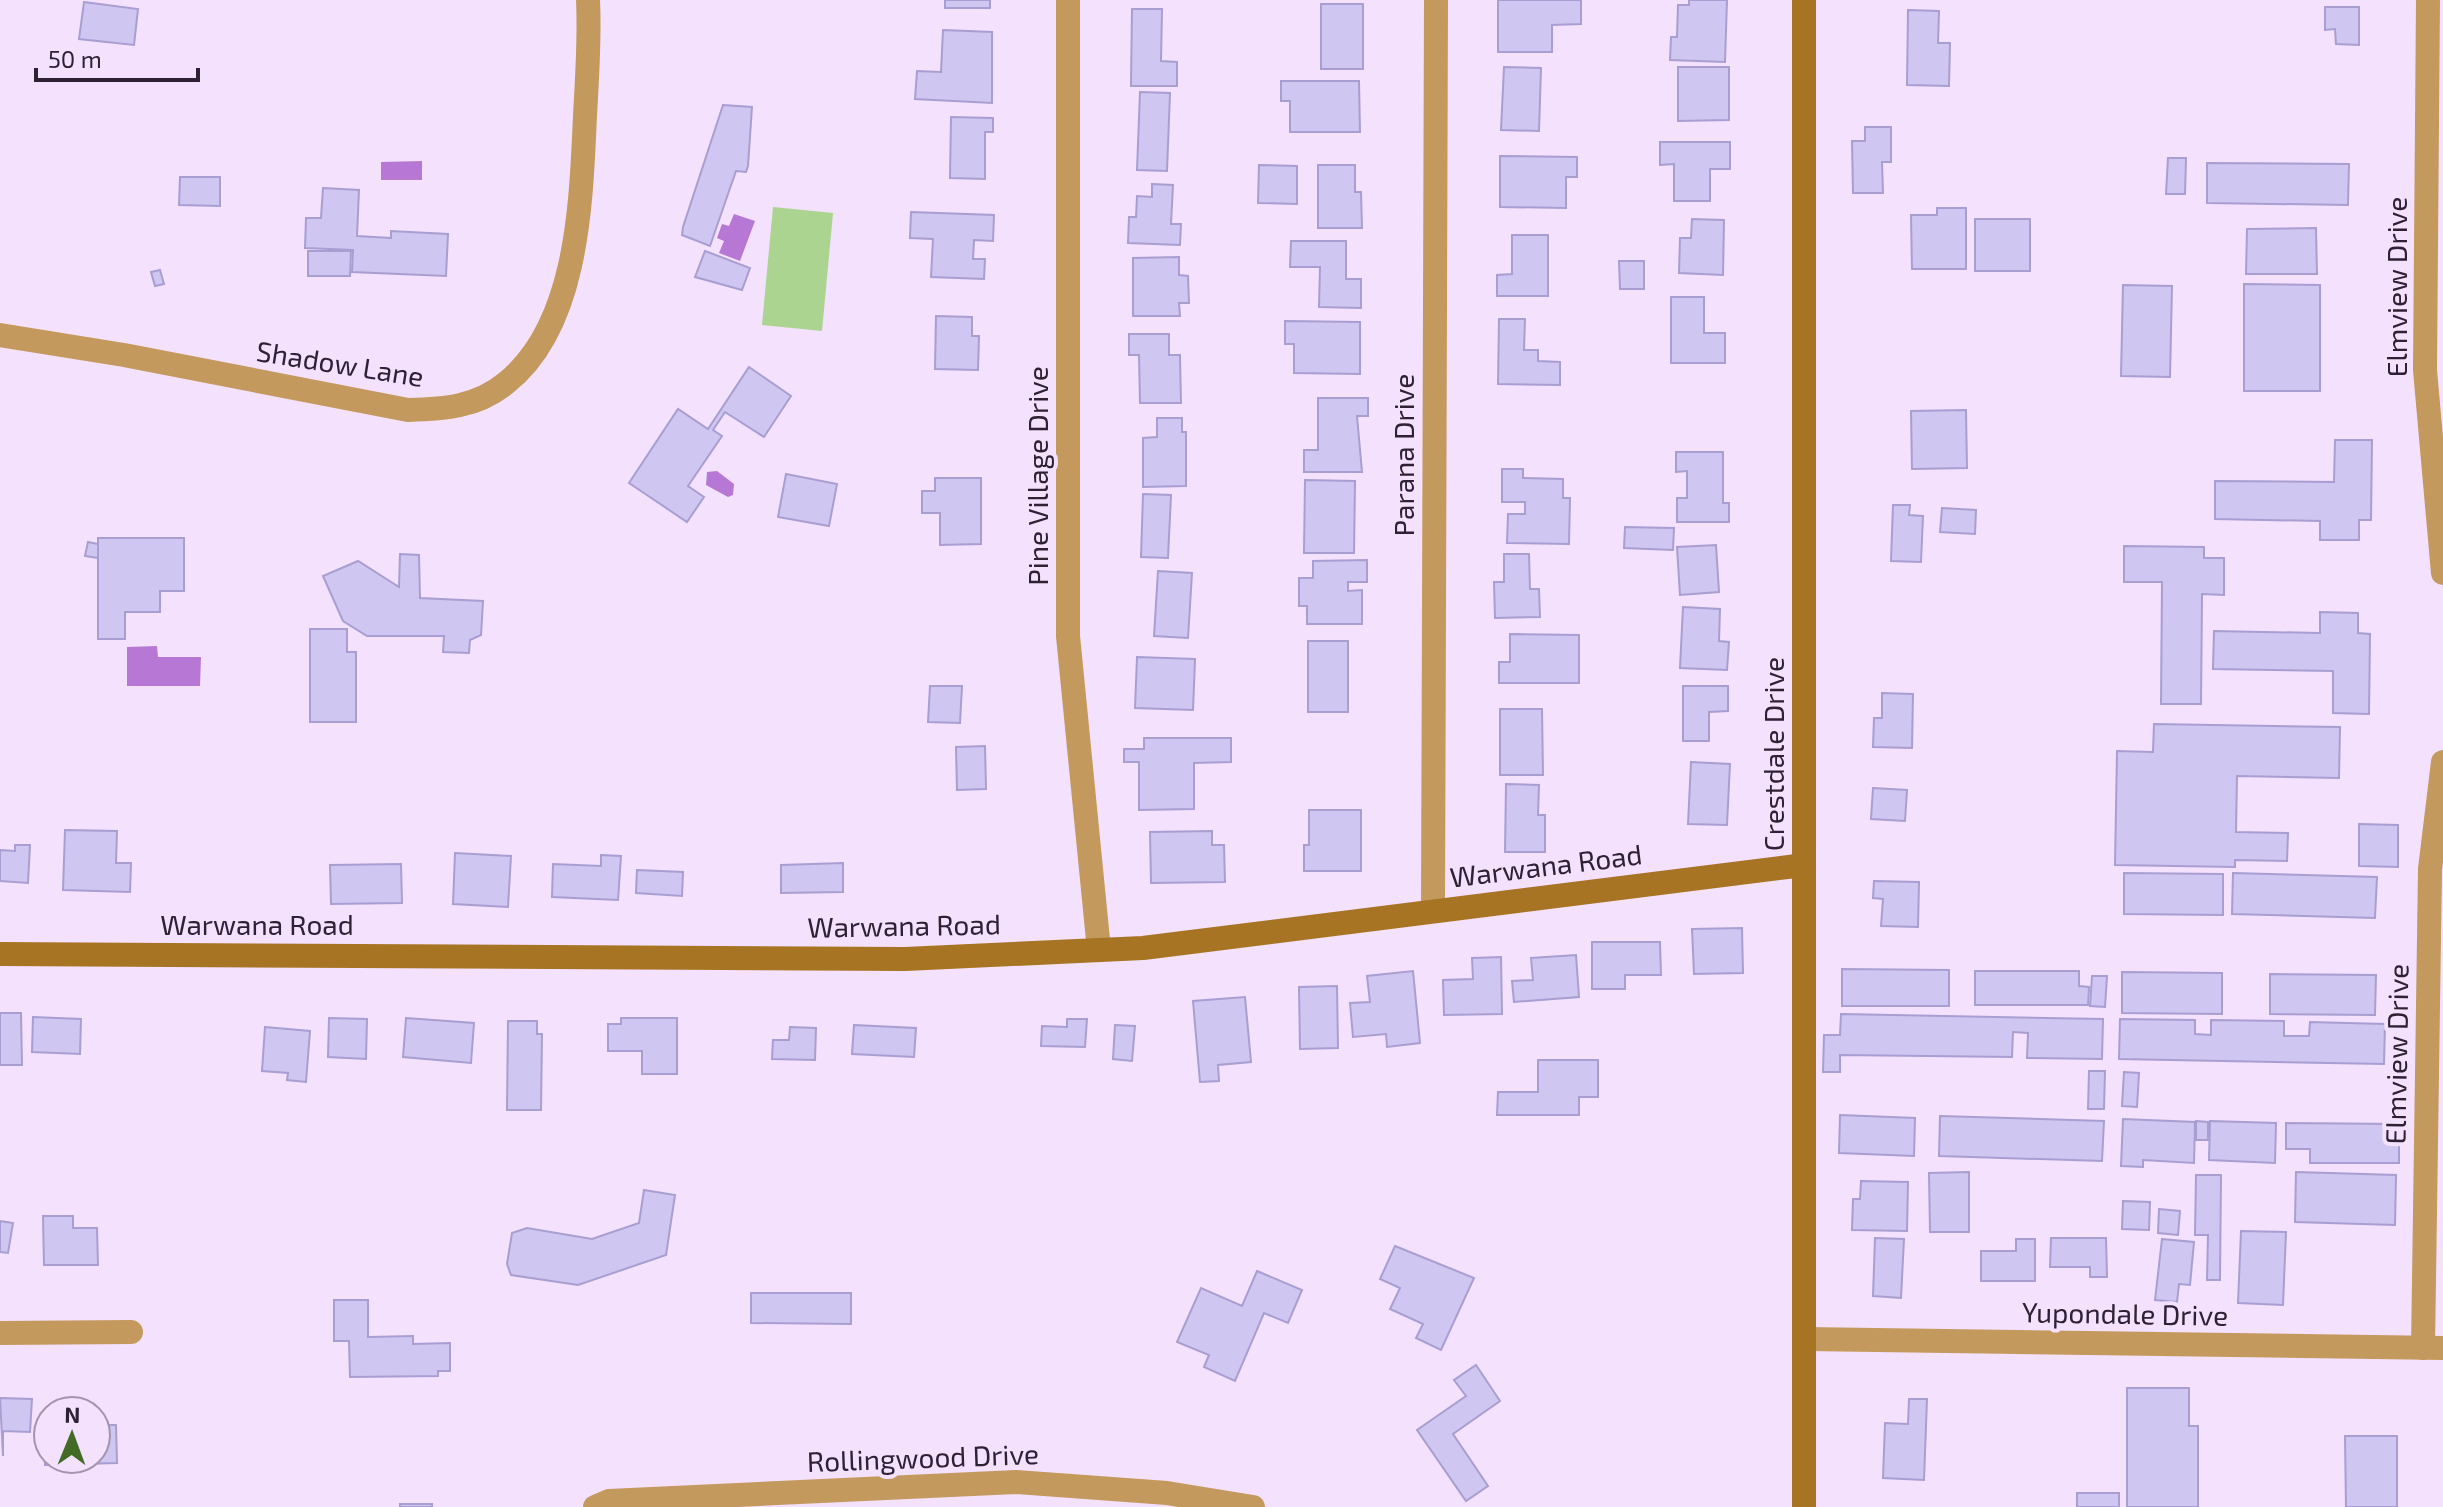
<svg xmlns="http://www.w3.org/2000/svg" width="2443" height="1507" font-family="'Exo 2',sans-serif">
<style>
.green{fill:#aad48f}
.water{fill:#b678d4}
.building{fill:#cfc7f1;stroke:#a99ed1;stroke-width:2}
.lines{fill:none;stroke-linecap:round;stroke-linejoin:round}
.street{stroke:#c4995d;stroke-width:24}
.secondary{stroke:#a67423;stroke-width:24}
.labels{text-anchor:middle;stroke-width:8;stroke-linejoin:round;paint-order:stroke}
.street-label{font-size:28px;fill:#2d2133;stroke:#f4e1fe}
</style>
<rect width="100%" height="100%" fill="#f4e1fe"/>
<polygon class="green" points="773,207 833,213 822,331 762,325"/>
<g class="water">
<polygon points="422,161 422,180 381,180 381,162"/>
<polygon points="734,214 755,221 740,261 719,253 724,241 717,238 722,224 729,226"/>
<polygon points="717,471 734,484 733,495 728,497 706,485 707,472"/>
<polygon points="157,646 158,657 201,657 200,686 127,686 127,647"/>
</g>
<g class="building">
<rect x="945" y="0" width="45" height="8"/>
<polygon points="1498,0 1581,0 1581,24 1552,25 1552,52 1498,52"/>
<polygon points="1689,0 1727,0 1725,62 1670,60 1671,37 1677,37 1678,5 1689,5"/>
<polygon points="84,2 138,9 134,45 79,39"/>
<rect x="1321" y="4" width="42" height="65"/>
<polygon points="2325,7 2359,7 2359,45 2336,44 2335,29 2325,30"/>
<polygon points="1132,9 1162,9 1161,61 1177,62 1177,86 1131,86"/>
<polygon points="1908,10 1939,11 1938,43 1950,43 1949,86 1907,85"/>
<polygon points="943,30 992,32 992,103 915,99 917,71 941,72"/>
<polygon points="1504,67 1541,68 1539,131 1501,130"/>
<polygon points="1678,67 1729,67 1729,120 1678,121"/>
<polygon points="1281,81 1359,81 1360,132 1290,132 1290,101 1281,101"/>
<polygon points="1140,92 1170,93 1167,171 1137,170"/>
<polygon points="723,105 752,107 748,166 746,172 736,171 710,246 682,235 683,227"/>
<polygon points="951,117 993,118 993,132 985,132 985,179 950,178"/>
<polygon points="1865,127 1891,127 1891,162 1882,162 1883,193 1853,193 1852,141 1865,141"/>
<polygon points="1660,142 1730,142 1730,169 1710,169 1710,201 1674,201 1674,164 1660,165"/>
<polygon points="1500,156 1577,157 1577,177 1566,177 1566,208 1500,207"/>
<polygon points="2168,158 2186,158 2185,194 2166,194"/>
<polygon points="2207,163 2349,164 2348,205 2207,203"/>
<polygon points="1259,165 1297,166 1297,204 1258,203"/>
<polygon points="1318,165 1355,165 1355,192 1361,192 1362,228 1318,228"/>
<polygon points="180,177 220,177 220,206 179,205"/>
<polygon points="1152,184 1173,185 1171,224 1181,224 1180,245 1128,243 1129,217 1136,217 1137,196 1152,197"/>
<polygon points="323,188 359,190 357,236 391,238 391,231 448,234 446,276 352,272 353,250 305,248 306,218 321,218"/>
<polygon points="1937,208 1966,208 1966,269 1912,269 1911,215 1937,215"/>
<polygon points="911,212 994,215 993,241 974,240 973,259 985,259 984,279 931,277 933,239 910,238"/>
<polygon points="1692,219 1724,220 1723,275 1679,273 1680,238 1691,238"/>
<rect x="1975" y="219" width="55" height="52"/>
<polygon points="2316,228 2317,274 2246,274 2247,229"/>
<polygon points="1512,235 1548,235 1548,296 1497,296 1497,275 1512,274"/>
<polygon points="1291,241 1346,241 1346,279 1361,279 1361,308 1319,307 1320,267 1290,267"/>
<polygon points="308,251 351,251 350,276 308,276"/>
<polygon points="705,251 750,268 742,290 695,277"/>
<polygon points="1179,257 1179,275 1188,276 1189,303 1179,303 1180,316 1133,316 1133,258"/>
<polygon points="1619,261 1644,261 1644,289 1620,289"/>
<polygon points="160,270 164,284 155,286 151,272"/>
<polygon points="2244,284 2320,285 2320,391 2244,391"/>
<polygon points="2123,285 2172,286 2170,377 2121,376"/>
<polygon points="1671,297 1704,297 1704,333 1725,333 1725,363 1671,363"/>
<polygon points="936,316 972,317 972,336 979,336 978,370 935,369"/>
<polygon points="1499,319 1525,319 1524,350 1538,350 1538,361 1560,362 1560,385 1498,384"/>
<polygon points="1285,321 1360,322 1360,374 1294,373 1294,344 1285,344"/>
<polygon points="1129,334 1169,334 1169,355 1180,355 1181,403 1140,403 1139,355 1129,355"/>
<polygon points="749,367 791,396 764,437 725,412 713,430 722,436 688,486 704,497 687,522 629,483 678,409 708,429"/>
<polygon points="1318,398 1368,398 1368,416 1357,416 1362,472 1304,472 1304,450 1318,450"/>
<polygon points="1966,410 1967,468 1912,469 1911,411"/>
<polygon points="1157,418 1182,418 1182,432 1186,432 1186,486 1143,487 1143,438 1157,437"/>
<polygon points="2335,440 2372,440 2371,520 2359,520 2359,540 2320,540 2320,521 2215,519 2215,481 2334,482"/>
<polygon points="1676,452 1723,452 1723,503 1729,503 1729,522 1677,522 1677,498 1687,498 1687,471 1676,472"/>
<polygon points="1502,469 1523,469 1523,478 1563,479 1563,498 1570,498 1569,544 1507,543 1508,514 1525,514 1525,502 1502,502"/>
<polygon points="786,474 837,484 829,526 778,517"/>
<polygon points="935,478 981,478 981,544 940,545 940,513 922,513 922,491 935,491"/>
<polygon points="1305,480 1355,481 1354,553 1304,553"/>
<polygon points="1143,494 1171,495 1168,558 1141,557"/>
<polygon points="1893,505 1910,505 1909,515 1923,516 1921,562 1891,561"/>
<polygon points="1942,508 1976,510 1975,534 1940,532"/>
<polygon points="1625,527 1674,528 1673,550 1624,548"/>
<polygon points="98,538 184,538 184,591 160,591 160,612 125,612 125,639 98,639"/>
<polygon points="88,542 98,544 98,558 85,556"/>
<polygon points="1716,545 1719,592 1680,595 1677,547"/>
<polygon points="2124,546 2204,547 2204,558 2224,558 2224,595 2202,594 2201,704 2161,704 2162,582 2124,582"/>
<polygon points="400,554 419,555 420,598 483,601 481,635 470,640 469,653 443,652 444,636 367,636 343,621 323,576 358,561 399,587"/>
<polygon points="1504,554 1529,554 1530,589 1539,589 1540,617 1495,618 1494,582 1504,582"/>
<polygon points="1367,560 1367,582 1348,582 1348,591 1362,590 1362,624 1307,624 1307,606 1299,606 1299,578 1313,578 1313,561"/>
<polygon points="1158,571 1192,573 1188,638 1154,636"/>
<polygon points="1683,607 1720,609 1719,641 1729,642 1727,670 1680,668"/>
<polygon points="2320,612 2358,613 2358,633 2370,634 2369,714 2333,713 2333,671 2213,669 2214,631 2320,633"/>
<polygon points="310,629 347,629 347,652 356,652 356,722 310,722"/>
<polygon points="1510,634 1579,635 1579,683 1499,683 1499,662 1510,662"/>
<rect x="1308" y="641" width="40" height="71"/>
<polygon points="1137,657 1195,659 1193,710 1135,708"/>
<polygon points="930,686 962,686 960,723 928,722"/>
<polygon points="1683,686 1728,686 1728,711 1709,712 1709,741 1683,741"/>
<polygon points="1882,693 1913,694 1912,748 1873,747 1874,718 1882,718"/>
<polygon points="1500,709 1542,709 1543,775 1500,775"/>
<polygon points="2154,724 2340,727 2339,778 2237,776 2236,832 2288,833 2287,861 2235,860 2235,867 2115,865 2117,751 2153,752"/>
<polygon points="1144,738 1231,738 1231,762 1194,763 1194,809 1139,810 1139,762 1124,762 1124,749 1144,749"/>
<polygon points="985,746 986,789 957,790 956,747"/>
<polygon points="1691,762 1730,764 1727,825 1688,824"/>
<polygon points="1506,784 1539,785 1538,815 1545,815 1545,852 1505,852"/>
<polygon points="1873,788 1907,790 1905,821 1871,819"/>
<polygon points="1309,810 1361,810 1361,871 1304,871 1304,845 1309,845"/>
<polygon points="2359,824 2398,825 2398,867 2359,866"/>
<polygon points="65,830 117,831 116,863 131,863 130,892 63,890"/>
<polygon points="1212,831 1212,845 1224,845 1225,882 1151,883 1150,832"/>
<polygon points="15,845 30,845 28,883 0,881 0,850 15,851"/>
<polygon points="455,853 511,856 508,907 453,904"/>
<polygon points="601,855 621,856 618,900 552,897 553,864 601,866"/>
<polygon points="843,863 843,892 781,893 781,865"/>
<polygon points="401,864 402,903 331,904 330,865"/>
<polygon points="637,870 683,872 682,896 636,893"/>
<polygon points="2124,873 2223,874 2223,915 2124,914"/>
<polygon points="2233,873 2377,877 2375,918 2232,914"/>
<polygon points="1874,881 1919,882 1918,927 1881,926 1883,899 1873,898"/>
<polygon points="1742,928 1743,973 1694,974 1692,929"/>
<polygon points="1592,942 1660,942 1661,975 1625,975 1625,989 1592,989"/>
<polygon points="1576,955 1579,997 1514,1002 1512,981 1533,980 1531,958"/>
<polygon points="1501,957 1502,1014 1444,1015 1443,980 1473,979 1472,958"/>
<polygon points="1842,969 1949,970 1949,1006 1842,1006"/>
<polygon points="1413,971 1420,1043 1387,1047 1386,1034 1353,1037 1350,1003 1370,1002 1367,976"/>
<polygon points="1975,971 2079,971 2079,986 2089,987 2088,1005 1975,1005"/>
<polygon points="2122,972 2222,973 2222,1014 2122,1013"/>
<polygon points="2270,974 2376,975 2375,1015 2270,1014"/>
<polygon points="2092,976 2107,976 2105,1007 2090,1006"/>
<polygon points="1337,986 1338,1048 1300,1049 1299,987"/>
<polygon points="1245,997 1251,1062 1218,1065 1219,1081 1200,1082 1193,1001"/>
<polygon points="0,1013 21,1013 22,1065 0,1065"/>
<polygon points="1841,1014 2103,1019 2102,1059 2027,1058 2028,1033 2013,1032 2012,1057 1840,1055 1840,1072 1823,1072 1824,1035 1840,1035"/>
<polygon points="33,1017 81,1019 80,1054 32,1052"/>
<polygon points="329,1018 367,1019 366,1059 328,1057"/>
<polygon points="406,1018 474,1023 471,1063 403,1057"/>
<polygon points="621,1018 677,1018 677,1074 642,1074 642,1051 608,1051 608,1024 621,1024"/>
<polygon points="1067,1019 1087,1019 1085,1047 1041,1046 1042,1026 1067,1027"/>
<polygon points="2120,1019 2195,1020 2195,1034 2211,1035 2211,1020 2284,1021 2284,1036 2309,1036 2310,1022 2385,1024 2384,1064 2119,1059"/>
<polygon points="508,1021 537,1021 537,1034 542,1034 541,1110 507,1110"/>
<polygon points="854,1025 916,1028 914,1057 852,1054"/>
<polygon points="1115,1025 1135,1026 1132,1061 1113,1059"/>
<polygon points="265,1027 310,1031 306,1082 287,1080 288,1073 262,1071"/>
<polygon points="790,1027 816,1028 815,1060 772,1059 773,1040 789,1040"/>
<polygon points="1538,1060 1598,1060 1598,1097 1579,1097 1579,1115 1497,1115 1498,1092 1538,1092"/>
<polygon points="2089,1071 2105,1071 2104,1109 2088,1109"/>
<polygon points="2124,1072 2139,1073 2137,1107 2122,1106"/>
<polygon points="1840,1115 1915,1118 1914,1156 1839,1153"/>
<polygon points="1940,1116 2104,1121 2102,1161 1939,1156"/>
<polygon points="2123,1119 2195,1122 2194,1163 2143,1160 2143,1167 2121,1166"/>
<polygon points="2196,1121 2208,1122 2208,1140 2196,1140"/>
<polygon points="2210,1121 2276,1123 2275,1163 2209,1160"/>
<polygon points="2286,1123 2399,1124 2399,1163 2310,1163 2310,1149 2286,1149"/>
<polygon points="1969,1172 1969,1232 1930,1232 1929,1173"/>
<polygon points="2296,1172 2396,1175 2395,1225 2295,1222"/>
<polygon points="2196,1175 2221,1175 2220,1280 2207,1280 2208,1235 2195,1235"/>
<polygon points="1861,1181 1908,1182 1907,1231 1852,1230 1853,1199 1860,1199"/>
<polygon points="644,1190 675,1195 666,1255 578,1285 511,1275 507,1264 512,1233 527,1228 592,1239 639,1223"/>
<polygon points="2123,1201 2150,1202 2149,1230 2122,1229"/>
<polygon points="2159,1209 2180,1211 2178,1235 2158,1233"/>
<polygon points="43,1216 73,1216 73,1228 97,1228 98,1265 44,1265"/>
<polygon points="0,1221 13,1223 8,1253 0,1252"/>
<polygon points="2241,1231 2286,1232 2283,1305 2238,1303"/>
<polygon points="1875,1238 1904,1239 1901,1298 1873,1296"/>
<polygon points="2051,1238 2106,1238 2107,1277 2090,1277 2090,1267 2050,1267"/>
<polygon points="2016,1239 2035,1239 2035,1281 1981,1281 1981,1251 2016,1251"/>
<polygon points="2162,1239 2194,1242 2190,1285 2179,1284 2177,1302 2155,1300"/>
<polygon points="1395,1246 1474,1278 1441,1350 1416,1338 1423,1324 1390,1309 1400,1288 1380,1279"/>
<polygon points="1257,1271 1302,1290 1288,1323 1264,1313 1235,1381 1204,1367 1209,1355 1177,1342 1201,1288 1242,1306"/>
<polygon points="751,1293 851,1293 851,1324 751,1323"/>
<polygon points="334,1300 368,1300 368,1337 413,1336 413,1344 450,1343 450,1371 438,1371 438,1376 350,1377 349,1341 334,1341"/>
<polygon points="1476,1365 1500,1401 1453,1434 1488,1486 1466,1501 1417,1430 1466,1396 1454,1380"/>
<polygon points="2127,1388 2189,1388 2189,1426 2198,1426 2198,1507 2127,1507"/>
<polygon points="0,1398 32,1399 30,1432 3,1431 3,1456"/>
<polygon points="1909,1399 1927,1399 1924,1480 1883,1478 1885,1423 1908,1424"/>
<polygon points="96,1425 116,1425 117,1463 45,1465 44,1427 48,1427 48,1459 96,1459"/>
<polygon points="2345,1436 2397,1436 2397,1507 2346,1507"/>
<rect x="2077" y="1493" width="42" height="14"/>
<rect x="400" y="1504" width="32" height="3"/>
</g>
<g class="lines">
<g class="street">
<polyline points="1068,0 1068,636 1099,950"/>
<polyline points="2428,0 2425,370 2443,573"/>
<path d="M0,335L124,355L408,410C444,409 477,407 506,383C579,325 581,200 585,116C587,77 590,39 588,0"/>
<polyline points="1433,909 1436,0"/>
<polyline points="0,1333 131,1332"/>
<polyline points="1806,1339 2443,1348"/>
<polyline points="2423,1348 2430,869 2443,762"/>
<polyline points="595,1507 609,1501 1016,1482 1167,1493 1253,1507"/>
</g>
<g class="secondary">
<polyline points="1804,0 1804,1507"/>
<polyline points="0,954 905,959 1143,948 1804,865"/>
</g>
</g>
<g class="labels">
<g class="street-label">
<text transform="translate(2397 287) rotate(-90)" y="10">Elmview Drive</text>
<text transform="translate(340 364) rotate(9)" y="10">Shadow Lane</text>
<text transform="translate(1404 455) rotate(-90)" y="10">Parana Drive</text>
<text transform="translate(1038 476) rotate(-90)" y="10">Pine Village Drive</text>
<text transform="translate(1774 754) rotate(-90)" y="10">Crestdale Drive</text>
<text transform="translate(1546 866) rotate(-7)" y="10">Warwana Road</text>
<text x="257" y="935">Warwana Road</text>
<text transform="translate(904 926) rotate(-1)" y="10">Warwana Road</text>
<text transform="translate(2397 1054) rotate(-89)" y="10">Elmview Drive</text>
<text transform="translate(2125 1314) rotate(1)" y="10">Yupondale Drive</text>
<text transform="translate(923 1458) rotate(-2)" y="10">Rollingwood Drive</text>
</g>
</g>
<g transform="translate(72 1435) rotate(1)"><circle r="38" fill="#f4e1fe" stroke="#a494ad" stroke-width="2"/>
<path d="M0-6L14 30L0 20L-14 30Z" fill="#446b26"/>
<text y="-12" font-size="22" font-weight="bold" text-anchor="middle" fill="#2d2133">N</text>
</g>
<path d="M36 68v12h162v-12" fill="none" stroke="#2d2133" stroke-width="4"/>
<text x="48" y="68" font-size="24" fill="#2d2133" stroke="#f4e1fe" stroke-width="6" paint-order="stroke">50 m</text>
</svg>
